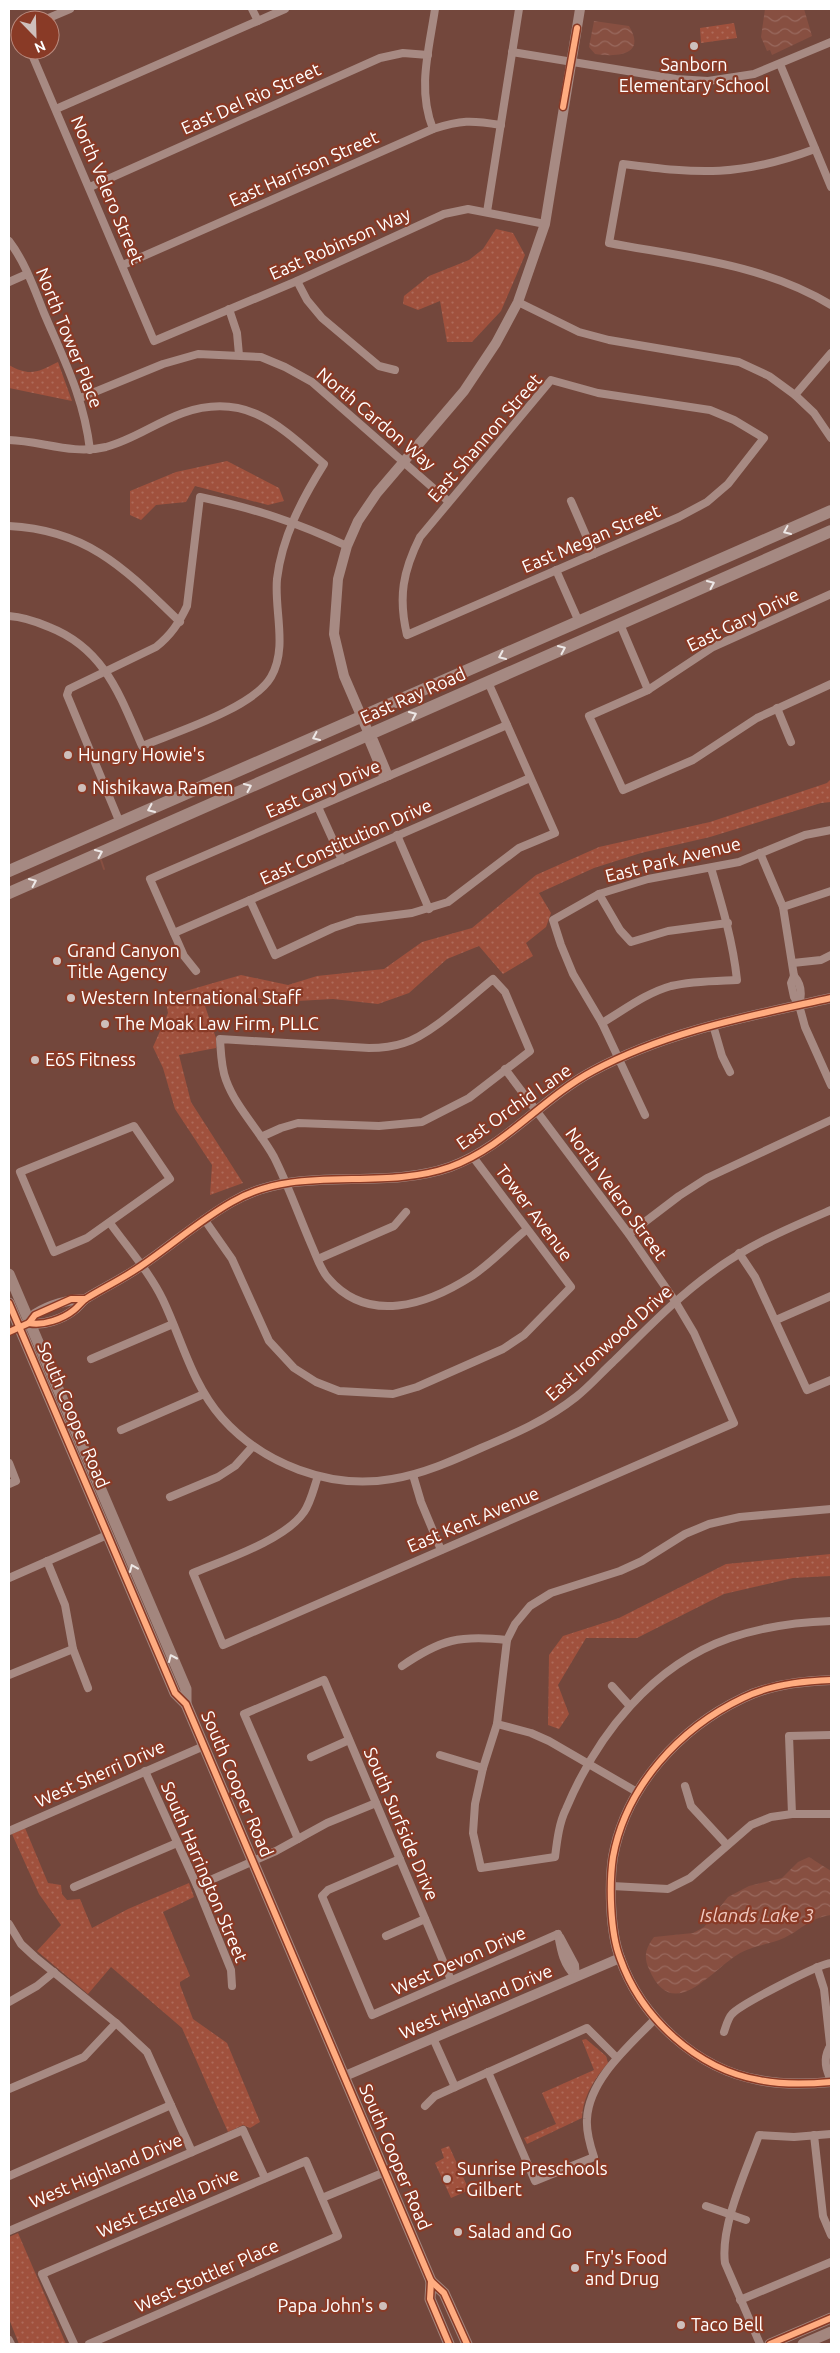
<svg xmlns="http://www.w3.org/2000/svg" width="840" height="2353" font-family="Ubuntu,sans-serif">
<style>
.park{fill:url(#park-dots)}
.water{fill:url(#water-waves)}
.lines{fill:none;stroke-linecap:round;stroke-linejoin:round}
.stream{stroke:#874f41;stroke-width:2}
.minor{stroke:#a78a83;stroke-width:8}
.tertiary{stroke:#a78a83;stroke-width:10}
.secondary{stroke:#a3867e;stroke-width:11}
.primary{stroke:#a58982;stroke-width:12}
.cycleway-casing{stroke:#893a26;stroke-width:9}
.cycleway{stroke:#ffac80;stroke-width:6}
.oneway{stroke:#ede7e6}
.oneway2{stroke:#ede7e5}
.poi-dot{fill:#cebfbb;stroke:#893a26;stroke-width:2}
.labels{text-anchor:middle;stroke-width:4.5;stroke-linejoin:round;paint-order:stroke}
.poi-label{font-size:18px;fill:#fff;stroke:#893a26;text-anchor:start}
.street-label{font-size:18px;fill:#fff;stroke:#893a26}
.water-label{font-size:19px;font-style:italic;fill:#f0c7be;stroke:#893a26}
</style>
<defs>
<pattern id="park-dots" width="8" height="8" patternUnits="userSpaceOnUse" patternTransform="scale(1.25)"><rect width="8" height="8" fill="#a0513d"/><path d="M2 2h.1M6 6h.1" fill="none" stroke="#ae6b5a" stroke-width="1.8" stroke-linecap="round"/></pattern>
<pattern id="water-waves" width="16" height="10" patternUnits="userSpaceOnUse" patternTransform="scale(1.25)"><rect width="16" height="10" fill="#874f41"/><path d="M0 5q4-4 8 0t8 0" fill="none" stroke="#99695e"/></pattern>
</defs>
<rect width="100%" height="100%" fill="#73473c"/>
<g class="park">
<polygon points="734,23 737,38 701,43 700,28"/>
<polygon points="496,229 513,233 525,255 501,311 472,342 447,342 440,301 418,310 403,304 404,296 429,276 469,260 483,249"/>
<path d="M58,362L72,401L9,388V365C30,377 38,372 58,362Z"/>
<polygon points="227,461 279,488 284,501 268,505 195,486 186,502 156,505 141,520 130,515 130,491 176,472"/>
<polygon points="831,779 831,802 821,803 710,837 641,853 594,868 539,893 551,913 546,927 526,943 533,956 503,974 479,946 447,959 409,993 378,1004 333,999 279,1002 238,994 205,1006 216,1038 216,1048 179,1055 191,1102 243,1183 210,1195 212,1165 175,1109 163,1068 153,1047 168,1013 165,997 241,975 288,985 317,976 384,969 422,942 472,928 536,875 599,847 710,822 827,783"/>
<polygon points="831,1554 831,1576 793,1578 724,1594 637,1638 586,1638 558,1685 569,1714 559,1729 548,1725 549,1655 563,1636 619,1618 726,1564"/>
<polygon points="25,1828 48,1883 61,1885 62,1894 67,1900 80,1899 92,1928 128,1909 189,1883 194,1897 163,1912 190,1976 180,1982 180,1985 193,2019 227,2043 260,2122 250,2128 243,2125 228,2132 182,2028 111,1967 88,1994 37,1951 61,1925 39,1894 12,1834"/>
<path d="M586,2039L606,2056L608,2063C595,2078 583,2096 582,2118L527,2144L524,2138L556,2124L542,2093L594,2070L582,2040Z"/>
<polygon points="449,2146 469,2190 451,2198 435,2163 444,2158 441,2149"/>
<polygon points="18,2233 66,2344 19,2344 9,2319 9,2237"/>
</g>
<g class="water">
<polygon points="765,9 804,9 812,36 772,55 770,50 767,51 761,37"/>
<path d="M594,21L629,26C647,56 616,57 595,54L589,47Z"/>
<path d="M809,1857L831,1871V1915C807,1919 803,1929 784,1938C768,1945 751,1946 737,1955C710,1972 672,2024 649,1969C643,1956 646,1948 654,1937L693,1933L704,1927L728,1897L749,1886L782,1878L798,1862Z"/>
</g>
<g class="lines">
<polyline class="stream" points="101,860 104,869"/>
<g class="minor">
<polyline points="252,9 258,21"/>
<polyline points="44,20 70,9"/>
<polyline points="30,50 154,341 297,281 444,214 468,209 545,224"/>
<polyline points="512,52 676,79 708,81 754,74 831,42"/>
<polyline points="780,64 831,187"/>
<polyline points="56,109 285,9"/>
<path d="M433,129C417,89 429,50 435,9"/>
<path d="M815,149C740,177 700,174 623,164L609,243C684,257 764,264 831,305"/>
<polyline points="90,187 380,58 403,53 428,55"/>
<polyline points="487,212 519,9"/>
<path d="M9,241C25,262 34,288 44,313C64,360 84,398 90,450"/>
<path d="M123,265L433,129C461,120 471,120 501,125"/>
<polyline points="297,281 307,300 322,318 379,366 395,370"/>
<polyline points="9,282 27,274"/>
<polyline points="518,302 579,332 609,340 739,362 769,376 795,395 814,413 831,438"/>
<polyline points="229,309 237,333 239,355"/>
<path d="M551,380L598,393L710,410L734,420L764,438L728,484L707,502L679,517L407,635C398,597 403,571 420,537Z"/>
<polyline points="795,395 831,353"/>
<polyline points="80,398 163,364 198,354 261,357 285,367 312,382 448,501"/>
<path d="M9,440C42,441 72,455 106,447C133,440 157,422 183,413C246,391 280,426 324,464C302,499 282,537 277,579C274,610 288,648 271,677C253,708 176,732 142,746C120,696 105,649 49,627C35,621 24,617 9,616"/>
<polyline points="571,501 594,554"/>
<path d="M9,526C89,530 126,570 180,622"/>
<polyline points="556,570 579,622"/>
<polyline points="831,594 713,647 648,690 589,716 623,790 693,760 757,718 831,684"/>
<polyline points="620,624 648,690"/>
<polyline points="777,708 791,742"/>
<polyline points="369,734 369,742 384,778"/>
<polyline points="369,734 374,740 389,776"/>
<polyline points="318,807 342,860"/>
<path d="M120,823L67,695L69,689L156,647C171,635 179,623 187,606L200,497C256,509 296,522 347,546"/>
<polyline points="397,835 429,909"/>
<path d="M760,853L783,907L794,976C802,985 802,995 799,1005"/>
<polyline points="599,894 620,930 631,942 668,931 728,923"/>
<polyline points="250,900 275,955 333,928 357,920 412,913 448,902 519,848 555,833 488,682"/>
<polyline points="783,907 831,891"/>
<polyline points="174,933 530,778"/>
<polyline points="793,963 821,960 831,955"/>
<polyline points="196,971 184,956 150,879 507,725"/>
<polyline points="794,976 791,983 794,997 799,1005 805,1027 831,1085"/>
<path d="M602,1023C624,1010 646,993 671,986C692,981 715,981 737,980C733,942 722,905 711,868"/>
<polyline points="713,1025 722,1056 730,1072"/>
<polyline points="645,1115 602,1023 573,974 561,945 553,920 599,894 648,879 739,862 805,835 831,830"/>
<polygon points="134,1126 170,1179 87,1238 54,1252 20,1172"/>
<path d="M261,1137L281,1128L298,1123L379,1126L422,1122L469,1098L530,1051L505,992L493,979C469,998 431,1035 404,1043C392,1047 381,1048 369,1048L220,1039C221,1053 221,1067 226,1080C236,1108 260,1131 274,1157C288,1185 299,1216 311,1244C316,1255 320,1269 328,1278C368,1325 427,1305 472,1276C491,1263 508,1245 526,1230"/>
<polyline points="204,1219 232,1259 269,1341 294,1368 316,1382 339,1391 393,1394 417,1387 503,1349 524,1335 571,1287 473,1157"/>
<path d="M110,1223C128,1248 150,1273 163,1300C182,1340 192,1384 222,1418C263,1464 330,1490 392,1479C423,1474 452,1461 481,1448C514,1434 547,1420 576,1397C589,1387 601,1373 613,1362C645,1331 675,1299 711,1273C748,1245 789,1228 831,1210"/>
<polyline points="629,1234 679,1196 707,1178 831,1120"/>
<polyline points="739,1253 755,1277 807,1390 831,1380"/>
<polyline points="318,1259 394,1226 406,1212"/>
<polyline points="776,1320 831,1296"/>
<polyline points="9,1332 19,1327"/>
<polyline points="91,1359 173,1324"/>
<polyline points="121,1430 204,1394"/>
<polyline points="9,1463 16,1481 9,1484"/>
<polyline points="413,1475 421,1502 441,1550"/>
<path d="M318,1476C314,1487 311,1502 304,1512C285,1540 224,1560 193,1573L223,1645L734,1423L694,1333L675,1301L628,1233L505,1069"/>
<polyline points="170,1497 218,1477 235,1466 253,1446"/>
<polyline points="47,1561 65,1605 73,1649 88,1688"/>
<polyline points="9,1578 107,1535"/>
<path d="M507,1640L497,1724L483,1768L475,1804L473,1833L481,1868L555,1857C557,1841 559,1823 566,1809C597,1735 652,1665 730,1638C763,1627 797,1622 831,1621"/>
<path d="M402,1666C441,1639 460,1635 507,1640L515,1624L530,1606L551,1593L620,1571L642,1561L685,1534L709,1524L740,1517L831,1509"/>
<polyline points="9,1675 73,1649"/>
<polyline points="612,1686 629,1705"/>
<polyline points="497,1724 531,1733 549,1741 637,1792"/>
<polyline points="440,1755 483,1768"/>
<polyline points="311,1757 349,1740"/>
<polyline points="145,1771 197,1886 231,1970 232,1986"/>
<polyline points="685,1786 691,1806 727,1845"/>
<polyline points="792,1814 789,1736 831,1735"/>
<polyline points="9,1831 204,1746"/>
<polyline points="298,1839 244,1714 324,1680 451,1980"/>
<polyline points="400,1859 328,1890 322,1896 372,2015 558,1934"/>
<polyline points="197,1886 276,1851 327,1823 376,1803"/>
<polyline points="612,1886 668,1889 690,1878 751,1825 771,1817 792,1814 831,1814"/>
<polyline points="74,1887 177,1843"/>
<polyline points="9,1924 21,1944 35,1957 116,2023 147,2052 192,2152"/>
<path d="M558,1934C561,1951 563,1964 576,1977"/>
<polyline points="386,1936 425,1919"/>
<polyline points="560,1937 575,1965 576,1977"/>
<polyline points="817,1967 824,1989 831,2053"/>
<polyline points="9,2002 37,1986 54,1972"/>
<path d="M724,2032C726,2026 728,2018 732,2014C741,2004 819,1964 831,1963"/>
<polyline points="433,2038 455,2087"/>
<path d="M829,2048C823,2060 826,2069 831,2081"/>
<path d="M488,2072L535,2181L594,2157C590,2145 586,2132 587,2119C589,2079 630,2045 655,2019"/>
<polyline points="9,2089 84,2057 116,2023"/>
<polyline points="425,2106 435,2096 587,2028 617,2058"/>
<polyline points="814,2135 823,2216 831,2235"/>
<polyline points="9,2176 171,2105"/>
<polyline points="322,2198 385,2172"/>
<polyline points="706,2206 746,2220"/>
<polyline points="9,2231 243,2130 265,2178"/>
<polyline points="740,2300 831,2262"/>
<polyline points="9,2340 11,2344"/>
<polyline points="74,2344 42,2274 306,2161 338,2236 89,2344"/>
<path d="M760,2344L725,2263C720,2226 746,2171 759,2135L794,2137L831,2134"/>
</g>
<g class="tertiary">
<polyline points="369,734 344,676 334,634 338,579 347,546 358,521 377,493 464,391 496,343 518,302 545,224 580,9"/>
<path d="M29,1323C43,1326 63,1319 74,1310C79,1306 82,1301 87,1298C105,1287 124,1278 141,1266C172,1245 200,1220 232,1202C298,1163 379,1192 450,1167C505,1147 542,1098 593,1071C667,1031 750,1016 831,998"/>
<path d="M24,1325C30,1323 31,1318 35,1314C49,1305 70,1299 85,1299"/>
<path d="M831,1680C802,1681 769,1685 743,1698C680,1728 626,1786 613,1857C609,1884 610,1932 620,1958C641,2018 697,2069 759,2080C783,2085 808,2084 831,2082"/>
<polyline points="345,2076 620,1958"/>
</g>
<g class="secondary">
<polyline points="9,1274 186,1689 186,1704 431,2281 444,2293 467,2344"/>
<polyline points="9,1303 175,1693 186,1704"/>
<polyline points="431,2281 430,2299 449,2344"/>
<polyline points="770,2344 831,2318"/>
<polyline points="803,2344 831,2332"/>
</g>
<g class="primary">
<polyline points="9,871 831,511"/>
<polyline points="9,893 831,531"/>
</g>
<g class="cycleway-casing">
<g id="cycleway">
<polyline points="563,107 577,28"/>
<polyline points="9,1303 175,1693 186,1704 431,2281 444,2293 467,2344"/>
<path d="M29,1323C43,1326 63,1319 74,1310C79,1306 82,1301 87,1298C105,1287 124,1278 141,1266C172,1245 200,1220 232,1202C298,1163 379,1192 450,1167C505,1147 542,1098 593,1071C667,1031 750,1016 831,998"/>
<polyline points="9,1332 29,1323 35,1315 71,1299 85,1299"/>
<path d="M831,1680C802,1681 769,1685 743,1698C680,1728 626,1786 613,1857C609,1884 610,1932 620,1958C641,2018 697,2069 759,2080C783,2085 808,2084 831,2082"/>
<polyline points="431,2281 430,2299 449,2344"/>
<polyline points="770,2344 831,2318"/>
</g>
</g>
<use href="#cycleway" class="cycleway"/>
</g>
<defs><path id="oneway-chevron" d="M-2-3.5L2.5 0L-2 3.5" fill="none" stroke-width="1.6" stroke-linecap="round" stroke-linejoin="round" transform="scale(1.25)"/></defs>
<g class="oneway">
<use href="#oneway-chevron" transform="translate(787 531) rotate(156)"/>
<use href="#oneway-chevron" transform="translate(711 584) rotate(-24)"/>
<use href="#oneway-chevron" transform="translate(562 649) rotate(-24)"/>
<use href="#oneway-chevron" transform="translate(502 656) rotate(156)"/>
<use href="#oneway-chevron" transform="translate(413 715) rotate(-24)"/>
<use href="#oneway-chevron" transform="translate(316 737) rotate(156)"/>
<use href="#oneway-chevron" transform="translate(248 787) rotate(-24)"/>
<use href="#oneway-chevron" transform="translate(151 809) rotate(156)"/>
<use href="#oneway-chevron" transform="translate(99 853) rotate(-24)"/>
<use href="#oneway-chevron" transform="translate(33 882) rotate(-24)"/>
</g>
<g class="oneway2">
<use href="#oneway-chevron" transform="translate(133 1568) rotate(-113)"/>
<use href="#oneway-chevron" transform="translate(172 1658) rotate(-114)"/>
</g>
<g class="poi-dot">
<circle cx="694" cy="46" r="5"/>
<circle cx="68" cy="755" r="5"/>
<circle cx="82" cy="788" r="5"/>
<circle cx="57" cy="961" r="5"/>
<circle cx="71" cy="998" r="5"/>
<circle cx="105" cy="1024" r="5"/>
<circle cx="35" cy="1060" r="5"/>
<circle cx="447" cy="2179" r="5"/>
<circle cx="458" cy="2232" r="5"/>
<circle cx="575" cy="2268" r="5"/>
<circle cx="383" cy="2306" r="5"/>
<circle cx="681" cy="2325" r="5"/>
</g>
<g class="labels">
<g class="poi-label">
<text x="694" y="71" text-anchor="middle">Sanborn<tspan x="694" dy="21">Elementary School</tspan></text>
<text x="78" y="761">Hungry Howie's</text>
<text x="92" y="794">Nishikawa Ramen</text>
<text x="67" y="957">Grand Canyon<tspan x="67" dy="21">Title Agency</tspan></text>
<text x="81" y="1004">Western International Staff</text>
<text x="115" y="1030">The Moak Law Firm, PLLC</text>
<text x="45" y="1066">EōS Fitness</text>
<text x="457" y="2175">Sunrise Preschools<tspan x="457" dy="21">- Gilbert</tspan></text>
<text x="468" y="2238">Salad and Go</text>
<text x="585" y="2264">Fry's Food<tspan x="585" dy="21">and Drug</tspan></text>
<text x="373" y="2312" text-anchor="end">Papa John's</text>
<text x="691" y="2331">Taco Bell</text>
</g>
<g class="street-label">
<text transform="translate(251 99) rotate(-24)" y="6">East Del Rio Street</text>
<text transform="translate(304 169) rotate(-24)" y="6">East Harrison Street</text>
<text transform="translate(107 190) rotate(67)" y="6">North Velero Street</text>
<text transform="translate(340 244) rotate(-24)" y="6">East Robinson Way</text>
<text transform="translate(69 338) rotate(68)" y="6">North Tower Place</text>
<text transform="translate(376 419) rotate(40)" y="6">North Cardon Way</text>
<text transform="translate(485 438) rotate(-49)" y="6">East Shannon Street</text>
<text transform="translate(591 539) rotate(-23)" y="6">East Megan Street</text>
<text transform="translate(743 620) rotate(-26)" y="6">East Gary Drive</text>
<text transform="translate(413 696) rotate(-24)" y="6">East Ray Road</text>
<text transform="translate(323 789) rotate(-23)" y="6">East Gary Drive</text>
<text transform="translate(346 842) rotate(-24)" y="6">East Constitution Drive</text>
<text transform="translate(673 860) rotate(-14)" y="6">East Park Avenue</text>
<text transform="translate(514 1107) rotate(-35)" y="6">East Orchid Lane</text>
<text transform="translate(616 1194) rotate(54)" y="6">North Velero Street</text>
<text transform="translate(534 1213) rotate(53)" y="6">Tower Avenue</text>
<text transform="translate(609 1343) rotate(-42)" y="6">East Ironwood Drive</text>
<text transform="translate(73 1415) rotate(67)" y="6">South Cooper Road</text>
<text transform="translate(473 1520) rotate(-23)" y="6">East Kent Avenue</text>
<text transform="translate(100 1774) rotate(-24)" y="6">West Sherri Drive</text>
<text transform="translate(237 1784) rotate(67)" y="6">South Cooper Road</text>
<text transform="translate(401 1824) rotate(67)" y="6">South Surfside Drive</text>
<text transform="translate(204 1872) rotate(67)" y="6">South Harrington Street</text>
<text transform="translate(459 1961) rotate(-24)" y="6">West Devon Drive</text>
<text transform="translate(476 2002) rotate(-23)" y="6">West Highland Drive</text>
<text transform="translate(395 2157) rotate(67)" y="6">South Cooper Road</text>
<text transform="translate(106 2171) rotate(-23)" y="6">West Highland Drive</text>
<text transform="translate(168 2203) rotate(-23)" y="6">West Estrella Drive</text>
<text transform="translate(207 2276) rotate(-24)" y="6">West Stottler Place</text>
</g>
<g class="water-label">
<text x="757" y="1922">Islands Lake 3</text>
</g>
</g>
<rect width="840" height="2353" fill="none" stroke="#ffffff" stroke-width="20"/>
<g transform="translate(35 35) rotate(157)"><circle r="24" fill="#893a26" stroke="#b8897d"/>
<path d="M0-4L9 19L0 12L-9 19Z" fill="#cebfbb"/>
<text y="-8" font-size="14" font-weight="bold" text-anchor="middle" fill="#ffffff">N</text>
</g>
</svg>
